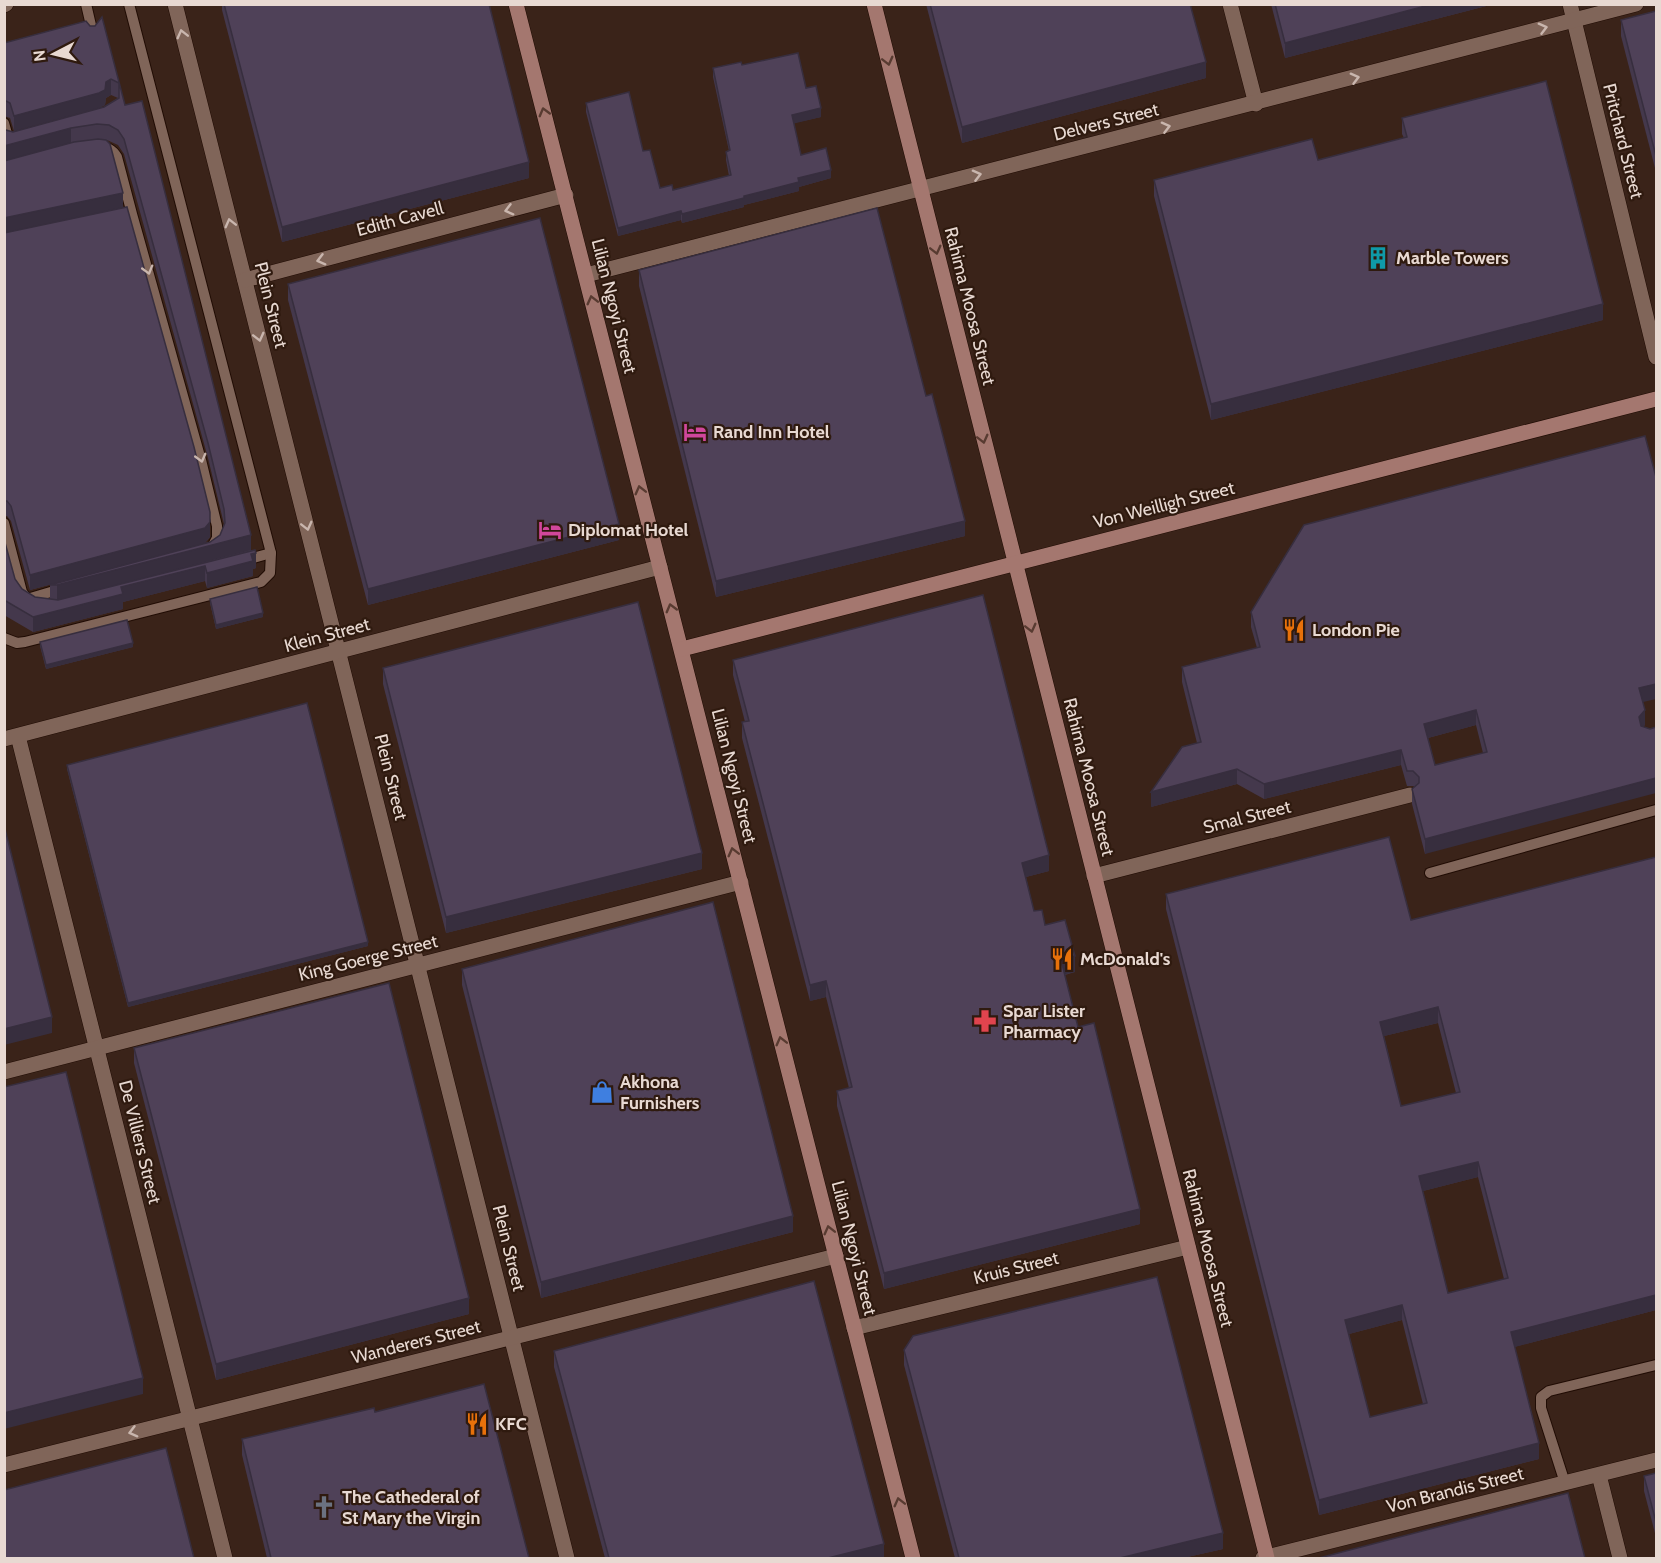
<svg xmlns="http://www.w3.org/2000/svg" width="1661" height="1563" font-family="Cabin,sans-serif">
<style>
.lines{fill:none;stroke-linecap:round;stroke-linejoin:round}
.lane-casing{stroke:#200c04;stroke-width:12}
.street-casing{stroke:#200c04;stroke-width:16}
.secondary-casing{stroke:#200c04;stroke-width:16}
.lane{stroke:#806559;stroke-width:10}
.street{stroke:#806559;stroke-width:15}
.secondary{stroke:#a4776f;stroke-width:15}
.wall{fill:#44384c;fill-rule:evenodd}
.shaded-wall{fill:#372e3e}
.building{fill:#4f4158;stroke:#372e3e;stroke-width:1.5;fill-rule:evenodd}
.oneway{stroke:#c9b6ae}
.oneway2{stroke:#583b31}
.labels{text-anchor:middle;stroke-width:4.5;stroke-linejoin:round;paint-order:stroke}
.street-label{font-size:18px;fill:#e8d9d2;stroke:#2f1a0f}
.poi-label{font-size:18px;font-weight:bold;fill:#e8d9d2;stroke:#2f1a0f;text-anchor:start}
</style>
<rect width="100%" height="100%" fill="#3a2319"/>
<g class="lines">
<g class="lane-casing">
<g id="lane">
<polyline points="86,4 93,34"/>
<polyline points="4,123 8,137 13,139"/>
<path d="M99,146C108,148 112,149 117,157L132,214L201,460L217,526V538L212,547"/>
<polyline points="4,523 22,592 28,600"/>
<polyline points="242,561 271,553"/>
<polyline points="27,599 64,588"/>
<polyline points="4,638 17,643 25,642 261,582 270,573 271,553 129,4"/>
<polyline points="1430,873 1656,810"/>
<polyline points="1565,1483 1541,1408 1541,1397 1549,1391 1656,1365"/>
</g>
</g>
<g class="street-casing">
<g id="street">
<polyline points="175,4 567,1558"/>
<polyline points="1230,4 1256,104"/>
<polyline points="1570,4 1656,357"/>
<polyline points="4,5 6,4"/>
<polyline points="586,275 1636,4"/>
<polyline points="245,280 566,195"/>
<polyline points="18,736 225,1558"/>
<polyline points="4,739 660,567"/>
<polyline points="1094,876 1410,795"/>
<polyline points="4,1072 741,882"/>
<polyline points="854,1328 1188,1247"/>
<path d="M4,1465C281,1393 559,1326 836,1256"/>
<polyline points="1599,1475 1620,1558"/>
<polyline points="1263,1558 1656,1460"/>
</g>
</g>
<g class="secondary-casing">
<g id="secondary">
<polyline points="516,4 913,1558"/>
<polyline points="874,4 1267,1558"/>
<polyline points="682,649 1656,399"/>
</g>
</g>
<use href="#lane" class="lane"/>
<use href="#street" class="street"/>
<use href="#secondary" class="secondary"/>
</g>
<g class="wall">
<polygon points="222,4 489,4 529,178 282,242 222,10"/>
<polygon points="926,4 1190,4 1206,78 962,143"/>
<polygon points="1271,4 1494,4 1285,58"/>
<polygon points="1656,11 1656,172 1621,36 1621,20"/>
<polygon points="102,17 125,105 251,550 255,550 256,568 253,569 253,576 207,588 205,581 123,602 123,609 33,632 4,615 4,539 15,579 22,589 35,597 50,599 50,585 210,542 220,535 224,524 208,458 124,154 118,145 107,140 123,208 210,537 205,543 30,590 11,521 7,516 4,516 4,128 6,130 13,132 104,107 118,98 111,95 106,98 105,105 99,108 14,131 10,118 4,116 4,43 90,26 95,26"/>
<polygon points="742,65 806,88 821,117 794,123 801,155 831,178 799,187 799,191 744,205 744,207 682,223 681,220 618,236 586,112 586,103 643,151 660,188 673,190 729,176 726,160 726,152 729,151 713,77 713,68"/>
<polygon points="1402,118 1603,320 1211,420 1154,196 1154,180 1318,160 1404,138 1402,134"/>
<polygon points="639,270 926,396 965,536 716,597 639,286"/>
<polygon points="288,284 619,540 368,605 288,300"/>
<polygon points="210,599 263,617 216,629 210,603"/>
<path d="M1251,612L1643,702L1645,725L1425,854L1412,804V789L1415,787L1413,786H1407L1401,765L1264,799L1237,784L1151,807L1197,743L1182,682V667L1257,648L1251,627ZM1476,725L1483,753L1435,765L1428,738Z"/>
<polygon points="40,642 133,647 46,669 40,646"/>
<polygon points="733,660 1049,871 1026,877 1034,911 1045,925 1075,972 1065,975 1078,1027 1140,1224 884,1289 837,1106 837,1091 849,1088 826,997 810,1001 742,738 742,722 745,722 733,675"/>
<polygon points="383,668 702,869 446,933 383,684"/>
<polygon points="67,765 368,946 128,1007 67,769"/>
<path d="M1166,894L1411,920L1656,1310L1514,1347L1539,1459L1319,1515L1166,909ZM1438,1023L1456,1093L1401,1106L1384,1036ZM1478,1177L1504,1279L1448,1293L1423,1191ZM1402,1320L1423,1404L1370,1417L1349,1334Z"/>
<polygon points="462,969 793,1232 541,1298 462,985"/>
<polygon points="134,1048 469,1314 216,1380 134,1063"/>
<polygon points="904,1350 1223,1549 1183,1558 955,1558 904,1365"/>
<polygon points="554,1351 884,1558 605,1558 554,1367"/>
<polygon points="375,1412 529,1558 267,1558 242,1455 242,1439"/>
<polygon points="1656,1473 1656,1537 1644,1491 1644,1476"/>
</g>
<g class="shaded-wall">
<polygon points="1433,4 1494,4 1285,58 1285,43"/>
<polygon points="1206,62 1206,78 962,143 962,127"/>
<polygon points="111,79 111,95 106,98 105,105 99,108 14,131 14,116"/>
<polygon points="821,108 821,117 792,124 792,115"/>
<polygon points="71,128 71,143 4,161 4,146"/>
<polygon points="529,162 529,178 282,242 282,227"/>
<polygon points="831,170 831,178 799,187 799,191 744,205 744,207 682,223 682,214 744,196 798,178"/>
<polygon points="123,193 123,208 4,233 4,218"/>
<polygon points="681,211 681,220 618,236 618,228"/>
<polygon points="1603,304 1603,320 1211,420 1211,404"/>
<polygon points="965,521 965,536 716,597 716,581"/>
<polygon points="210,522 210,537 205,543 30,590 30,575"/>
<polygon points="619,524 619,540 368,605 368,589"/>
<polygon points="251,535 251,550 57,601 57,585"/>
<polygon points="256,553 256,568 253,569 253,576 207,588 207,573"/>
<polygon points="205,566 205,581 123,602 123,609 33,632 33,617 121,587"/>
<polygon points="263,613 263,617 216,629 216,625"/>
<polygon points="133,643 133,647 46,669 46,665"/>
<polygon points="1656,684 1656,699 1639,703 1639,688"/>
<polygon points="1476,710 1476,725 1424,739 1424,724"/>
<polygon points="1645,710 1645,725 1639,732 1639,717"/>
<polygon points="1401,750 1401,765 1264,799 1264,784"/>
<polygon points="1237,769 1237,784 1151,807 1151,792"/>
<polygon points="1656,778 1656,793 1425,854 1425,839"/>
<polygon points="702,853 702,869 446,933 446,917"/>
<polygon points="1049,855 1049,871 1022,878 1022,863"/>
<polygon points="368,942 368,946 128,1007 128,1003"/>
<polygon points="1075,956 1075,972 1061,975 1061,960"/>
<polygon points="826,981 826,997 810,1001 810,985"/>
<polygon points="1438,1007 1438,1023 1380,1037 1380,1022"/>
<polygon points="52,1017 52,1033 4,1045 4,1029"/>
<polygon points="1478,1162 1478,1177 1419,1192 1419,1176"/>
<polygon points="1140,1209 1140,1224 884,1289 884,1273"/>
<polygon points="793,1216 793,1232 541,1298 541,1282"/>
<polygon points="1656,1295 1656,1310 1511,1348 1511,1332"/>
<polygon points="469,1298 469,1314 216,1380 216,1364"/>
<polygon points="1402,1305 1402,1320 1345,1335 1345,1320"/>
<polygon points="143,1378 143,1394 4,1429 4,1413"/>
<polygon points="1539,1443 1539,1459 1319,1515 1319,1500"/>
<polygon points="1223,1533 1223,1549 1183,1558 1120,1558"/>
<polygon points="884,1544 884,1558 828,1558"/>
</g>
<g class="building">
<polygon points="224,4 489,4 529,162 282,227"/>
<polygon points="930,4 1190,4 1206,62 962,127"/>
<polygon points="1275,4 1433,4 1285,43"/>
<polygon points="1656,11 1656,156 1621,20"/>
<polygon points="102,17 125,105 142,101 251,535 57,585 50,585 210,542 220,535 225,523 224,509 208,443 124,139 118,130 109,125 97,124 71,128 4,146 4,128 6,130 13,132 104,107 119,98 119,83 111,79 106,82 105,90 99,93 14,116 10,103 4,100 4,43 86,21 90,26 95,26"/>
<polygon points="798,53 806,88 816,86 821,108 792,115 801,155 826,148 831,170 798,178 799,182 744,196 744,198 682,214 681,211 618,228 586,103 629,92 643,151 650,150 660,188 672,185 673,190 731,175 726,152 730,150 713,68 741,62 742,65"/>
<polygon points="1546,81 1603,304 1211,404 1154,180 1312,139 1318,160 1407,137 1402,118"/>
<polygon points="98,139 106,140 110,144 123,193 4,218 4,161 74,142"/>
<polygon points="127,207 194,447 210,512 210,522 205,528 30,575 11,506 7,501 4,501 4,233"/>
<polygon points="877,208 926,396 932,394 965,521 716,581 639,270"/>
<polygon points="540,218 619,524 368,589 288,284"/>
<path d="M1645,436L1656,477V684L1639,688L1645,710L1639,717L1641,726L1650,729L1656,727V778L1425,839L1412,789L1419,783V777L1413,771H1407L1401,750L1264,784L1237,769L1151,792L1182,747L1201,742L1182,667L1260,647L1251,612L1304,525ZM1476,710L1487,752L1435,765L1424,724Z"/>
<polygon points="4,539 15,579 22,589 35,597 58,600 255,550 256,553 251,554 253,561 207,573 205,566 121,587 123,594 33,617 4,600"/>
<polygon points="257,587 263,613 216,625 210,599"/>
<polygon points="983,595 1049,855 1022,863 1034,911 1042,910 1045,925 1065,920 1075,956 1061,960 1078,1027 1094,1023 1140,1209 884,1273 837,1091 852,1087 826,981 810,985 742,722 749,721 733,660"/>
<polygon points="638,602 702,853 446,917 383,668"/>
<polygon points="127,620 133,643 46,665 40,642"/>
<polygon points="307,703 368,942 128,1003 67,765"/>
<polygon points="4,825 52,1017 4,1029"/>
<path d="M1389,837L1411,920L1656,857V1295L1511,1332L1539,1443L1319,1500L1166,894ZM1438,1007L1460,1092L1401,1106L1380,1022ZM1478,1162L1508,1278L1448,1293L1419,1176ZM1402,1305L1427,1403L1370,1417L1345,1320Z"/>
<polygon points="713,902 793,1216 541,1282 462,969"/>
<polygon points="389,983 469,1298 216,1364 134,1048"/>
<polygon points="66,1072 143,1378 4,1413 4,1087"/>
<polygon points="1157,1277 1223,1533 1120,1558 959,1558 904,1350 913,1336"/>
<polygon points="814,1281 884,1544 828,1558 609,1558 554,1351"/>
<polygon points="484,1384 529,1558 271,1558 242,1439 374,1408 375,1412"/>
<polygon points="166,1448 194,1558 4,1558 4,1490"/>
<polygon points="1656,1473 1656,1522 1644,1476"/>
<polygon points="1568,1493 1585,1558 1319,1558"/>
</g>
<defs><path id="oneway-chevron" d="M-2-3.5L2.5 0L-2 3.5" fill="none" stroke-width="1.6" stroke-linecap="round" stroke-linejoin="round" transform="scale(1.5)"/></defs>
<g class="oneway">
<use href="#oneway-chevron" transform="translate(1543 28) rotate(-15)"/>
<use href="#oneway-chevron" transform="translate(182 34) rotate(-104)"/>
<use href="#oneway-chevron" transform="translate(1355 78) rotate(-15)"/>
<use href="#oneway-chevron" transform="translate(1166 127) rotate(-14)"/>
<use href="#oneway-chevron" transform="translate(977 175) rotate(-14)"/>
<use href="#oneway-chevron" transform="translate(509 210) rotate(165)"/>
<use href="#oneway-chevron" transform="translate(230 223) rotate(-104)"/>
<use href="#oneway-chevron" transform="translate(321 260) rotate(165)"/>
<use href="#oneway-chevron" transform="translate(148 270) rotate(74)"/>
<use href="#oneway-chevron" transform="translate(259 337) rotate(76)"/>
<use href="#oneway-chevron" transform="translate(201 458) rotate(75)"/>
<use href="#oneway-chevron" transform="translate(307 526) rotate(76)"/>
<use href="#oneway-chevron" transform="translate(133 1432) rotate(165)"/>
</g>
<g class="oneway2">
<use href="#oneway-chevron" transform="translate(888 61) rotate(76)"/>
<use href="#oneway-chevron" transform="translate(544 112) rotate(-105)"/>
<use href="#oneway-chevron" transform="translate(936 250) rotate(76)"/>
<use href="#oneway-chevron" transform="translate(592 300) rotate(-104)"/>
<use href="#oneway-chevron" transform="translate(983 439) rotate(76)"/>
<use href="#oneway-chevron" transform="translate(640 490) rotate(-104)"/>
<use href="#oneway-chevron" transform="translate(671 608) rotate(-105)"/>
<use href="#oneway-chevron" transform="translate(1031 628) rotate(76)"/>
<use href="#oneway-chevron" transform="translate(733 852) rotate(-104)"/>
<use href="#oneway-chevron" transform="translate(781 1041) rotate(-104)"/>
<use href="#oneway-chevron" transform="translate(829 1230) rotate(-104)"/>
<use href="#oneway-chevron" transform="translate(899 1502) rotate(-104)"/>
</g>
<defs>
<g id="building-bare" transform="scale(1.8)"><path d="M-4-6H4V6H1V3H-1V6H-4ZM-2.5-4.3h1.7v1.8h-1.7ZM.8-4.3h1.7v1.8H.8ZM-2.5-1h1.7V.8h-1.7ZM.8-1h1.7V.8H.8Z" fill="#0f9aa8" stroke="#2f1a0f" stroke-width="2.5" paint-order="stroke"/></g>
<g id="hotel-bare" transform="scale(1.8)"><path d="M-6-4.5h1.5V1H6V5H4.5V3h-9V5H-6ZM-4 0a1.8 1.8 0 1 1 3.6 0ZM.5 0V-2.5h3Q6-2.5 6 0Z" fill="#d1479c" stroke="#2f1a0f" stroke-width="2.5" paint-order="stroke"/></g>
<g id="restaurant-bare" transform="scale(1.8)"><path d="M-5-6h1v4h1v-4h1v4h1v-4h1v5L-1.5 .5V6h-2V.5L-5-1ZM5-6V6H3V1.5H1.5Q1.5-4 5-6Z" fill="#e8710a" stroke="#2f1a0f" stroke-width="2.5" paint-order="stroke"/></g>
<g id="pharmacy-bare" transform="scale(1.8)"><path d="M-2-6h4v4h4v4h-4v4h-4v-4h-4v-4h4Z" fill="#e0444e" stroke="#2f1a0f" stroke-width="2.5" paint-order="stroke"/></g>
<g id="shop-bare" transform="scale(1.8)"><path d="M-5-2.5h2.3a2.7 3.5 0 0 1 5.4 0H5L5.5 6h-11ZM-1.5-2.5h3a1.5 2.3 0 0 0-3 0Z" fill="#3f7fe0" stroke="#2f1a0f" stroke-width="2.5" paint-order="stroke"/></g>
<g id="church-bare" transform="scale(1.8)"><path d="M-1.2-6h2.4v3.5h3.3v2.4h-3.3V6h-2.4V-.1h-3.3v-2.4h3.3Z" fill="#6b7280" stroke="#2f1a0f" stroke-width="2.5" paint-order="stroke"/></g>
</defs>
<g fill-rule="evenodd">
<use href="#building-bare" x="1378" y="258"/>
<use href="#hotel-bare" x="695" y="432"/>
<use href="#hotel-bare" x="550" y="530"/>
<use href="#restaurant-bare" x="1294" y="630"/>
<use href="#restaurant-bare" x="1062" y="959"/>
<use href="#pharmacy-bare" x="985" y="1021"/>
<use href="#shop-bare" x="602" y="1092"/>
<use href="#restaurant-bare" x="477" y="1424"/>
<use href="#church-bare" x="324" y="1507"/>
</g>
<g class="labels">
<g class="street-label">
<text transform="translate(1106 122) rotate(-14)" y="6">Delvers Street</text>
<text transform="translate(1623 141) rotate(76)" y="6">Pritchard Street</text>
<text transform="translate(400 219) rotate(-15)" y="6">Edith Cavell</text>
<text transform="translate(271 305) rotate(76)" y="6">Plein Street</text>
<text transform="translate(614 306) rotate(76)" y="6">Lilian Ngoyi Street</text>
<text transform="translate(970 306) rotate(76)" y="6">Rahima Moosa Street</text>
<text transform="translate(1164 505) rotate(-14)" y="6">Von Weilligh Street</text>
<text transform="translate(327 635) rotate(-15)" y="6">Klein Street</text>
<text transform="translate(734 776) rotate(76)" y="6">Lilian Ngoyi Street</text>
<text transform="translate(391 777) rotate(76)" y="6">Plein Street</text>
<text transform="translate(1089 777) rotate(76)" y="6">Rahima Moosa Street</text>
<text transform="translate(1247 817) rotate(-14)" y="6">Smal Street</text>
<text transform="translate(368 958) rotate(-14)" y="6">King Goerge Street</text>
<text transform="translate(140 1142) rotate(76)" y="6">De Villiers Street</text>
<text transform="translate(509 1248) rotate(76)" y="6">Plein Street</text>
<text transform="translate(854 1248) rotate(76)" y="6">Lilian Ngoyi Street</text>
<text transform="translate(1208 1248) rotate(76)" y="6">Rahima Moosa Street</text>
<text transform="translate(1016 1268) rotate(-14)" y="6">Kruis Street</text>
<text transform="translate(416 1342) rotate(-14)" y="6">Wanderers Street</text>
<text transform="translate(1455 1490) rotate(-14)" y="6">Von Brandis Street</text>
</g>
<g class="poi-label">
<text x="1396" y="264">Marble Towers</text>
<text x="713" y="438">Rand Inn Hotel</text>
<text x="568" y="536">Diplomat Hotel</text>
<text x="1312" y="636">London Pie</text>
<text x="1080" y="965">McDonald's</text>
<text x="1003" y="1017">Spar Lister<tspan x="1003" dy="21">Pharmacy</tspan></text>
<text x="620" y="1088">Akhona<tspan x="620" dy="21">Furnishers</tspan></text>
<text x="495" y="1430">KFC</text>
<text x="342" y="1503">The Cathederal of<tspan x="342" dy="21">St Mary the Virgin</tspan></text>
</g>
</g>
<rect width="1661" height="1563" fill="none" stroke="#e8d9d2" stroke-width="12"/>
<g transform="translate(54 54) rotate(263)" stroke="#2f1a0f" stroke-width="4.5" paint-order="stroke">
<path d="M0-4.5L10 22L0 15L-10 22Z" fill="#e8d9d2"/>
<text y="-9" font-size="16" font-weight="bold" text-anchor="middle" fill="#e8d9d2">N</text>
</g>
</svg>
